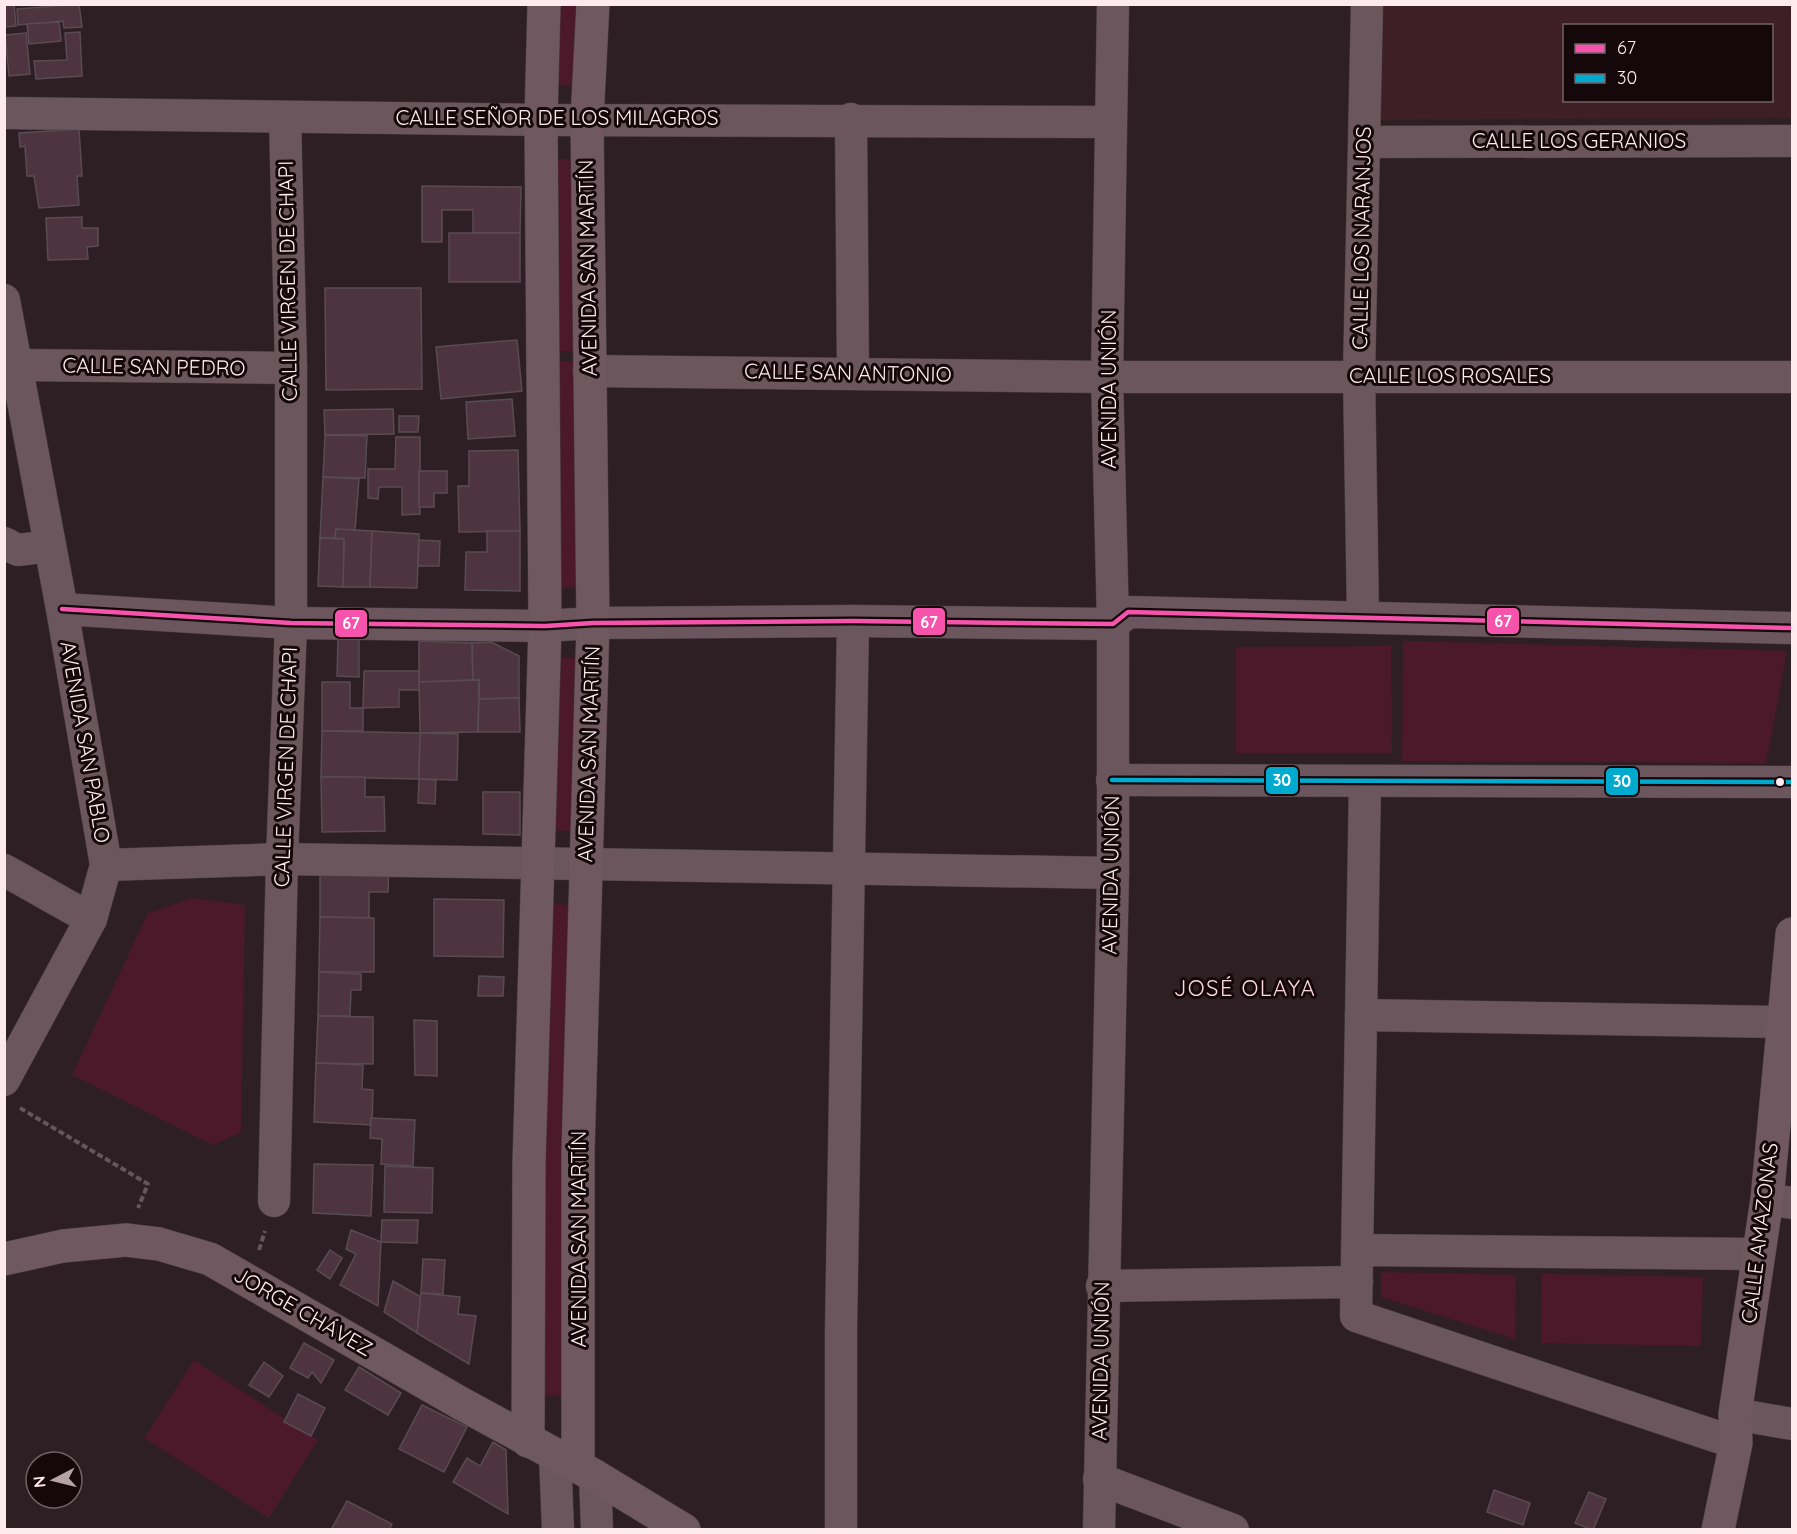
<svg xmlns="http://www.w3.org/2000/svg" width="1797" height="1534" font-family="Quicksand,sans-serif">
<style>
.built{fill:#3e1f28;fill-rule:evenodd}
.green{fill:#4c192b}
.building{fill:#4e343e;stroke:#594c50;stroke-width:1.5}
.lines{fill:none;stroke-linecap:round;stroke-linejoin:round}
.street-casing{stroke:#493d41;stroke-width:33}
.secondary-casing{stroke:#493d41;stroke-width:34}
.path{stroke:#65565a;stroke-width:4;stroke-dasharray:6 3;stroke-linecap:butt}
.street{stroke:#6a565c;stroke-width:32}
.secondary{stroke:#6f5860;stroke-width:33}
.bus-1-casing{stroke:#14080b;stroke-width:9}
.bus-2-casing{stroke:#14080b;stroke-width:9}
.bus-1{stroke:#f653ac;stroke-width:4.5}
.bus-2{stroke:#00a9ce;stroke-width:4.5}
.bus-dot{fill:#fdeaee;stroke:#14080b;stroke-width:2}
.labels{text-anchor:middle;stroke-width:6;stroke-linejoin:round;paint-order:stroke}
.street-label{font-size:21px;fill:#fdeaee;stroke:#14080b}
.neighbourhood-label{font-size:22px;letter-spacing:1.5px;fill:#fed8e1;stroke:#14080b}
.line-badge{stroke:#14080b;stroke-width:2}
.badge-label{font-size:16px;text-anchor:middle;font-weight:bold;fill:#fff}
</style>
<rect width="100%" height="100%" fill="#2e1f24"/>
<path class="built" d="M1383,5H1792V118L1381,120ZM1564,26H1772V100H1564Z"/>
<g class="green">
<polygon points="558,5 576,5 574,86 556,85"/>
<polygon points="555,159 574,159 576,351 557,351"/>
<polygon points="557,361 576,362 579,587 560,588"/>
<polygon points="1403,641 1787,651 1766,763 1402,761"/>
<polygon points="1391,646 1392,753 1236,753 1236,647"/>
<polygon points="557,658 579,658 575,831 554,830"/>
<polygon points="192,898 245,905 241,1132 213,1145 72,1075 148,913"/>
<polygon points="550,904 571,905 562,1396 544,1395 543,1166"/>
<polygon points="1381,1272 1516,1275 1515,1339 1381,1297"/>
<polygon points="1542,1274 1703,1277 1701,1346 1541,1343"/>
<polygon points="194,1360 318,1440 269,1518 144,1438"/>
</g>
<g class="building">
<polygon points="4,4 14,4 16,26 4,27"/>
<polygon points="79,4 82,27 64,28 63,21 18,25 17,9"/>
<polygon points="59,22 61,41 29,44 27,24"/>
<polygon points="80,32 82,76 36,79 34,61 67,60 65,33"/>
<polygon points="26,33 30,74 9,76 5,35"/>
<polygon points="79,129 82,176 77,176 79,205 39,208 34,176 27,176 25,146 20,147 19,133"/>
<polygon points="422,186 521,187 520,233 473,233 473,210 442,210 442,242 422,242"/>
<polygon points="82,217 82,228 98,228 98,246 87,247 88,259 48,260 46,218"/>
<rect x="449" y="233" width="71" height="49"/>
<polygon points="325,288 421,288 422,389 326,390"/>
<polygon points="517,340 522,391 441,399 436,347"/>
<polygon points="512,399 515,436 468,439 466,402"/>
<polygon points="393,409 394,434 325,435 324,410"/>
<polygon points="399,416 419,416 418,432 399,432"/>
<polygon points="325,435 367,436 365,478 323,477"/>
<polygon points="396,437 420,437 420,514 402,515 402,487 379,487 378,499 368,498 368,469 395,469"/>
<polygon points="518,450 520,531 459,532 458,486 469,486 469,451"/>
<polygon points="419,471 447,471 447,493 434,493 434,507 419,507"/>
<polygon points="323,477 359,479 355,531 336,529 335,538 320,538"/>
<polygon points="336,529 372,531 370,587 343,587 344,539 335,538"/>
<polygon points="372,531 419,534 417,588 370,587"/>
<polygon points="487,531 520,531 520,591 465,590 466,552 487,552"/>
<polygon points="320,538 344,539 343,587 318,586"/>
<polygon points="419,540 440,541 439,566 418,566"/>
<polygon points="338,638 359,639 359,677 337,676"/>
<polygon points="419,641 472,643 473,680 419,682"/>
<polygon points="491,642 519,656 519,698 479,699 479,680 473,680 472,643"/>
<polygon points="364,671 419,671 419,690 399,690 399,707 363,708"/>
<polygon points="479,680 478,732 420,733 419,682"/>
<polygon points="322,682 350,682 350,708 363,708 363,731 322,731"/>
<polygon points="519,698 520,732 478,732 479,699"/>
<polygon points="322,731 420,733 419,779 321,777"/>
<polygon points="420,733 458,734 457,780 419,779"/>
<polygon points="321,777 365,777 365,797 384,797 385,831 322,832"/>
<polygon points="419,779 436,780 435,804 418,803"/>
<polygon points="483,792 520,792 520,835 483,834"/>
<polygon points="320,866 389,867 388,892 369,892 369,918 320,917"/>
<polygon points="434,899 504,900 503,957 434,956"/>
<polygon points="320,917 374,918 374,972 319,972"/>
<polygon points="319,972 361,974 361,990 351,990 350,1016 318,1016"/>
<polygon points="479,976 504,977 503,996 478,996"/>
<polygon points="318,1016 373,1017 373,1064 316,1063"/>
<polygon points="414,1020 437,1021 437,1076 415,1075"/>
<polygon points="316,1063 363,1065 362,1089 373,1090 372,1125 314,1122"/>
<polygon points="371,1118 415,1120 413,1166 381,1164 382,1139 370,1138"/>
<polygon points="314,1164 373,1165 371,1216 313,1213"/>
<polygon points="385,1166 433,1168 432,1213 384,1212"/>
<polygon points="382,1220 418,1220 417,1243 381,1242"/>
<polygon points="351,1230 381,1242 378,1306 340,1285 356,1254 346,1249"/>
<polygon points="330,1250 342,1258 330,1279 317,1270"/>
<polygon points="423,1259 445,1260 443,1294 421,1293"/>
<polygon points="393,1281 421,1297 417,1333 384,1312"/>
<polygon points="421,1293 460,1297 458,1314 476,1316 469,1364 417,1333"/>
<polygon points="304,1343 334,1360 321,1383 312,1372 308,1378 290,1368"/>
<polygon points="264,1362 283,1376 269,1397 249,1385"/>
<polygon points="359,1367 401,1393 388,1415 345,1390"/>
<polygon points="298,1394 325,1408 311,1436 284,1422"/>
<polygon points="422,1405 467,1427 444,1472 399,1449"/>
<polygon points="493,1442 506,1450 508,1514 453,1482 467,1458 480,1466"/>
<polygon points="1494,1490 1530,1503 1523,1525 1487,1512"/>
<polygon points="1589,1492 1606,1499 1593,1530 1575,1523"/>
<polygon points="347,1501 392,1524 389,1530 331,1530"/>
</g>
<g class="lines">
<g class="street-casing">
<g id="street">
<polyline points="4,113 541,120 1110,122"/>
<polyline points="851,119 853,373"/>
<polyline points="1365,142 1792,141"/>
<polyline points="4,300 62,609 106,865 91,919 4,1080"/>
<polyline points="18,365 291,368"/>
<polyline points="589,371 1107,377 1792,377"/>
<polyline points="4,543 18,550 50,546"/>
<polyline points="62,609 291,623 545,626 593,623 853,621 1113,624 1128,612 1792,628"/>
<polyline points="1363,616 1359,375 1367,4"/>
<polyline points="1112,780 1792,782"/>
<polyline points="1365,781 1356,1316 1736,1443"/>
<polyline points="106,865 282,859 1113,873"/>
<polyline points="4,870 91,919"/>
<polyline points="1361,1015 1784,1022"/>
<polyline points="1767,1199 1792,1203"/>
<polyline points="274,1201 282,859 291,623 291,368 285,117"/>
<polyline points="1359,1250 1759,1254"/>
<polyline points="1102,1286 1357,1282"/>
<polyline points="1735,1414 1792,1424"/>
<polyline points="555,1455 558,1530"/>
<polyline points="595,1476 597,1530"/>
<polyline points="1099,1479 1233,1530"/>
<polyline points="841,1530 841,1330 853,621"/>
<polyline points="1099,1530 1113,873 1113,624 1107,377 1113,4"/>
</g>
</g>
<g class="secondary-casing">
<g id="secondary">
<polyline points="4,1259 63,1246 126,1240 159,1244 210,1259 462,1404 595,1476 684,1530"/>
<polyline points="528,1441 529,1163 545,626 541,120 544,4"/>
<polyline points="578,1467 578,1153 593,623 587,119 593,4"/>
<polyline points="1718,1530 1736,1443 1735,1414 1767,1199 1792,934"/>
</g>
</g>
<g class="path">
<polyline points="20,1108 148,1184 138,1208"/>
<polyline points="259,1250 265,1231"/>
</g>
<use href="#street" class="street"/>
<use href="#secondary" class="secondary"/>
<g class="bus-1-casing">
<polyline id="bus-1" points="62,609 291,623 545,626 593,623 853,621 1113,624 1128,612 1792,628"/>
</g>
<g class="bus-2-casing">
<polyline id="bus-2" points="1112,780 1792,782"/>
</g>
<use href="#bus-1" class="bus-1"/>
<use href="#bus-2" class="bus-2"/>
</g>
<circle class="bus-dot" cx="1780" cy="782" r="5"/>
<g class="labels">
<g class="street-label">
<text x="557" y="125">CALLE SEÑOR DE LOS MILAGROS</text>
<text x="1579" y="148">CALLE LOS GERANIOS</text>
<text transform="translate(1362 238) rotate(-89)" y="7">CALLE LOS NARANJOS</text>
<text transform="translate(588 268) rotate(-91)" y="7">AVENIDA SAN MARTÍN</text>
<text transform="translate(288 281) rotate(-91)" y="7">CALLE VIRGEN DE CHAPI</text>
<text transform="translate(154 367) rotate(1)" y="7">CALLE SAN PEDRO</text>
<text transform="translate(848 373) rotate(1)" y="7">CALLE SAN ANTONIO</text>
<text x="1450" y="383">CALLE LOS ROSALES</text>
<text transform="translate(1109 389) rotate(-90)" y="7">AVENIDA UNIÓN</text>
<text transform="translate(85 742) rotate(80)" y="7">AVENIDA SAN PABLO</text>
<text transform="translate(589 754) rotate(-88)" y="7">AVENIDA SAN MARTÍN</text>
<text transform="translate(286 767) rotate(-88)" y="7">CALLE VIRGEN DE CHAPI</text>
<text transform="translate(1111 875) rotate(-89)" y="7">AVENIDA UNIÓN</text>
<text transform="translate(1760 1233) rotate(-83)" y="7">CALLE AMAZONAS</text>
<text transform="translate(579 1239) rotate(-90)" y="7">AVENIDA SAN MARTÍN</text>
<text transform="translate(303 1312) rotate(30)" y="7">JORGE CHÁVEZ</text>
<text transform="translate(1101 1361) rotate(-89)" y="7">AVENIDA UNIÓN</text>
</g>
<g class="neighbourhood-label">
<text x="1245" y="996">JOSÉ OLAYA</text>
</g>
</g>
<g class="line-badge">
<rect x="1486" y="607" width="34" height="28" rx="6" fill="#f653ac"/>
<rect x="912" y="607" width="34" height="29" rx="6" fill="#f653ac"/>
<rect x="334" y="609" width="34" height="29" rx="6" fill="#f653ac"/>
<rect x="1265" y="766" width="34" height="29" rx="6" fill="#00a9ce"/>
<rect x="1605" y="767" width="34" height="29" rx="6" fill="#00a9ce"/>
</g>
<g class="badge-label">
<text x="1503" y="627">67</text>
<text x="929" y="628">67</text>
<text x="351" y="629">67</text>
<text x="1282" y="786">30</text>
<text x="1622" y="787">30</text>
</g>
<rect width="1797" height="1534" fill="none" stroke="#fdeaee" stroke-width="12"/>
<rect x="1563" y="24" width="210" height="78" fill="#14080b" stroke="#716266" stroke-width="1.5"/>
<rect x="1575" y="44" width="30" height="9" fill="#f653ac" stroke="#716266" stroke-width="1.5"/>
<text x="1617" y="54" font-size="18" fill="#fdeaee">67</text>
<rect x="1575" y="74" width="30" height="9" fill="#00a9ce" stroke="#716266" stroke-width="1.5"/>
<text x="1617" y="84" font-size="18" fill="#fdeaee">30</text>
<g transform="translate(54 1480) rotate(263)"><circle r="28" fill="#14080b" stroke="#716266" stroke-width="1.5"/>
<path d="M0-4.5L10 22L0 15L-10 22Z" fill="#b5a3a7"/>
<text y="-9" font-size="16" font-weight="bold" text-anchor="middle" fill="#fdeaee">N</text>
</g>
</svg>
